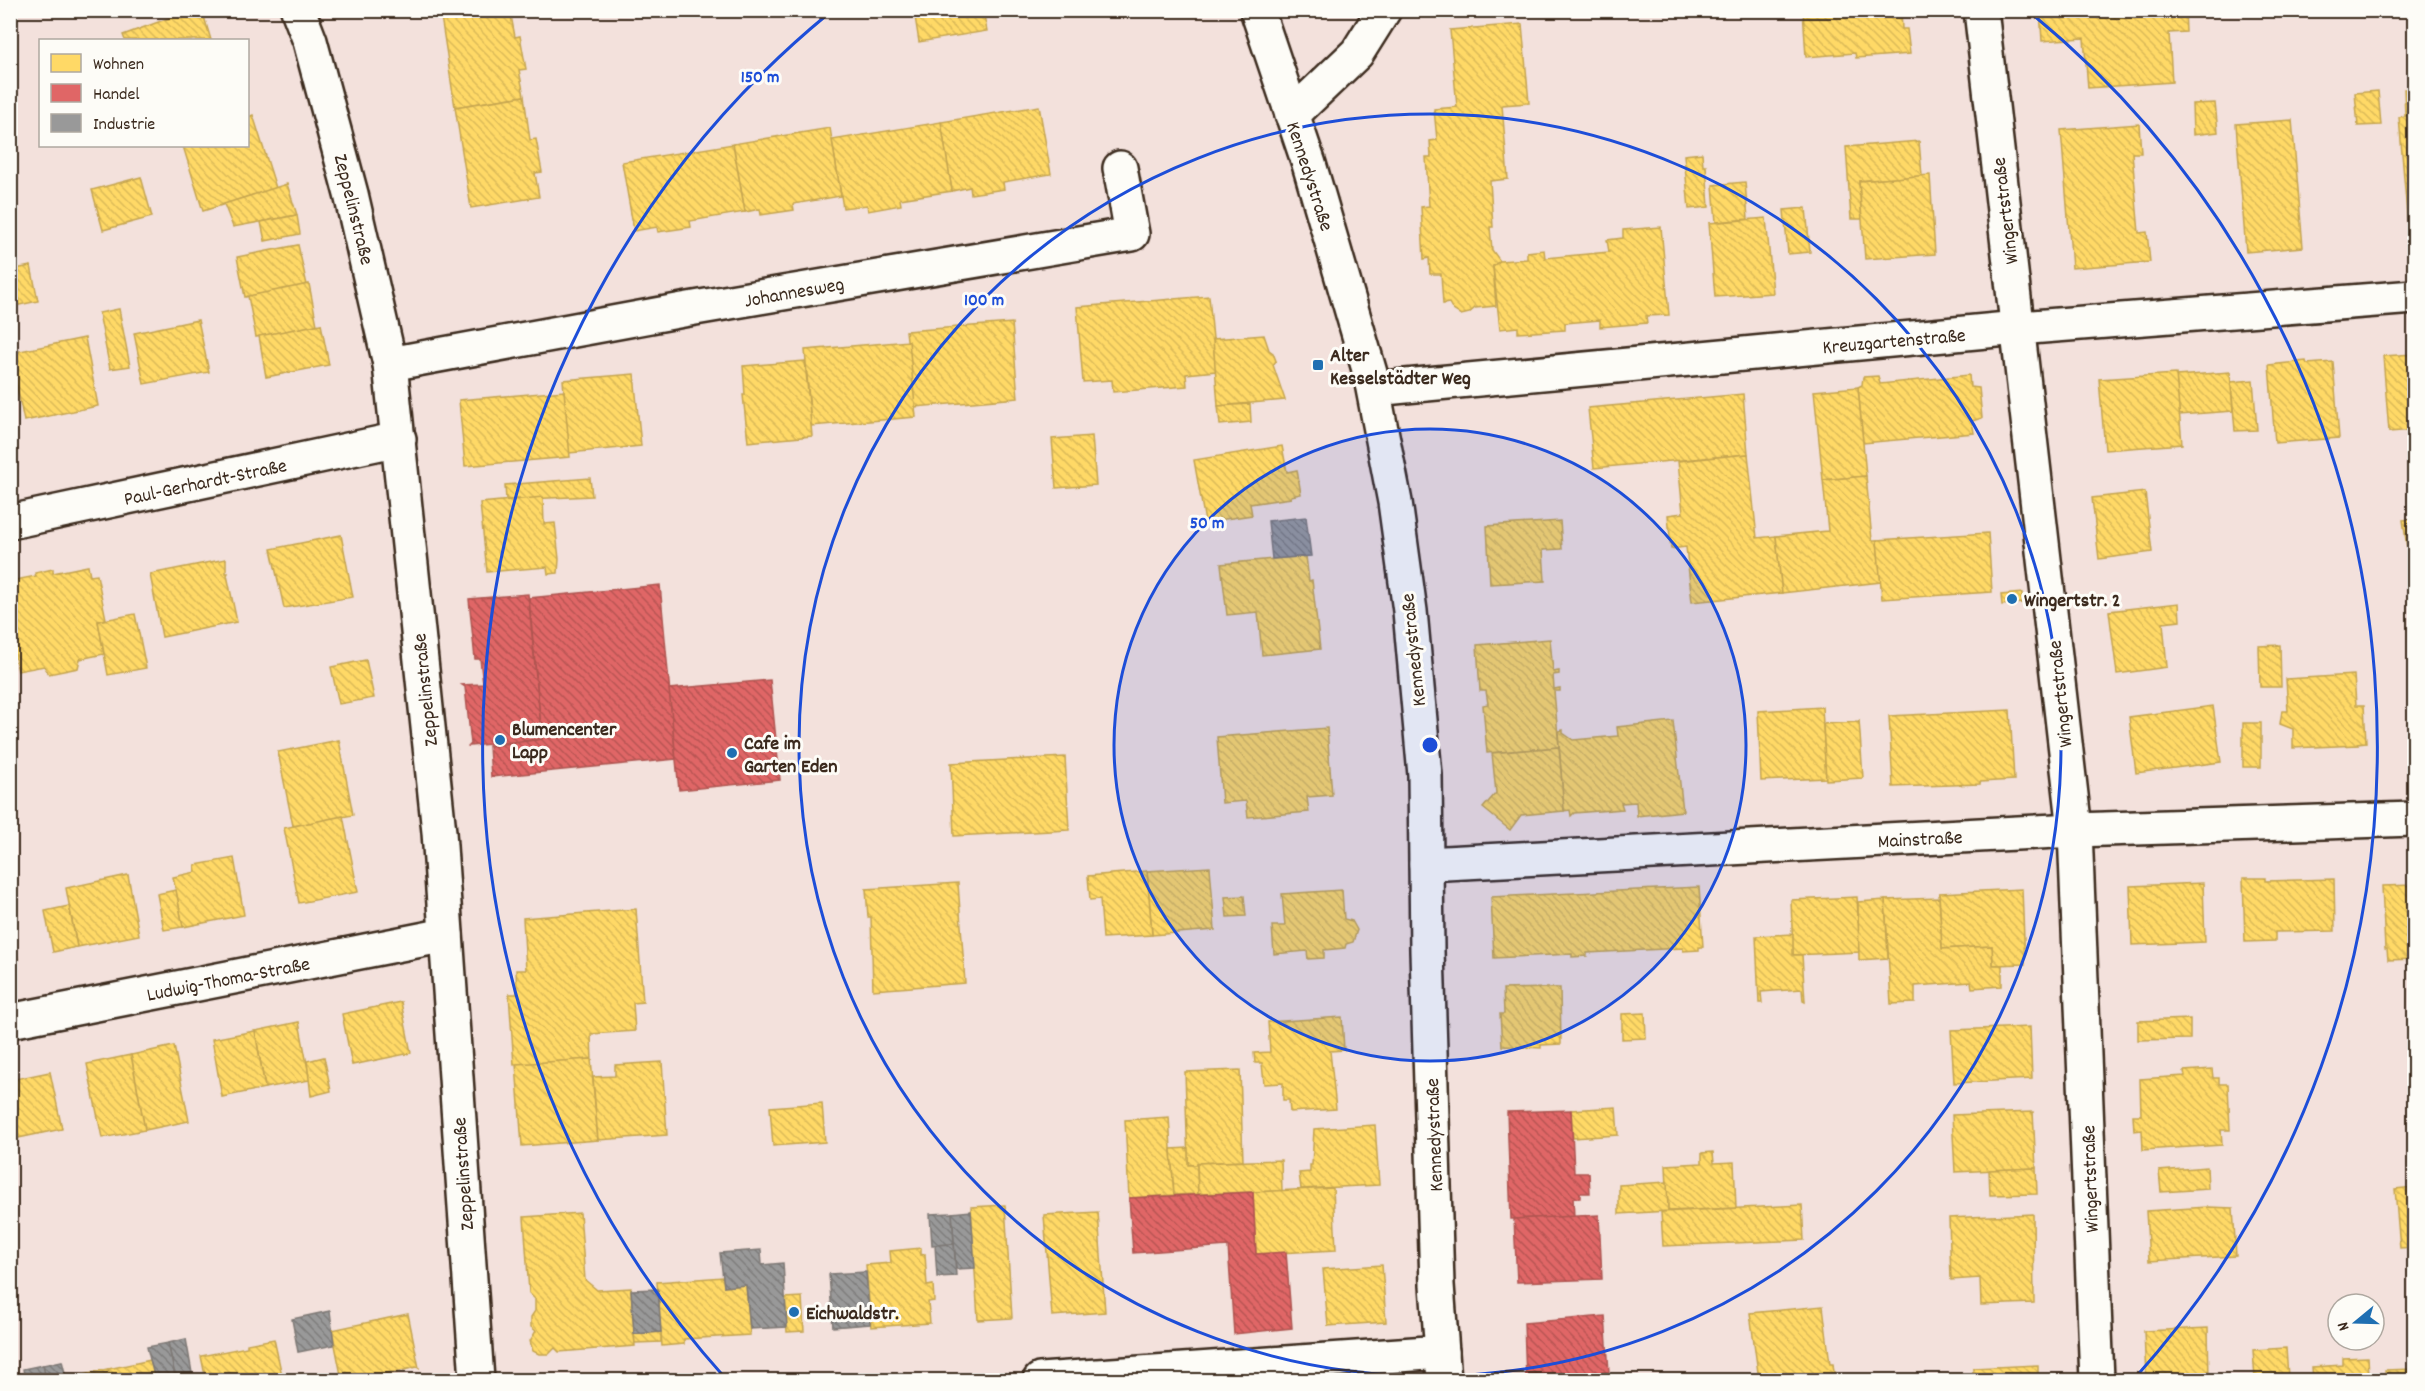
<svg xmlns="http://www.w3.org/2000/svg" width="2425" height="1391" font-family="Dekko,sans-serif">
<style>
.homes{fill:url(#homes-back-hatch);stroke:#c4a450;stroke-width:1.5}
.shops{fill:url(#shops-back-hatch);stroke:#ae5450;stroke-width:1.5}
.industry{fill:url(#industry-back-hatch);stroke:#7d7874;stroke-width:1.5}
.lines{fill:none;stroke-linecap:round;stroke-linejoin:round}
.minor-casing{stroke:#3b2a1e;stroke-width:38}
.secondary-casing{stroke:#3b2a1e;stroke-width:38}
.minor{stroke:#fdfcf7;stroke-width:33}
.secondary{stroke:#fdfcf7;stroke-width:33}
.ring{fill:none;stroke:#1d4ed8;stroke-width:3}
.poi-dot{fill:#1f6fb2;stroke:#fdfcf7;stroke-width:2}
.labels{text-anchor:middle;stroke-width:6;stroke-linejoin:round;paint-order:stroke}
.street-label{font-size:20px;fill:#3b2a1e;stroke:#fdfcf7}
.poi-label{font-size:20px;font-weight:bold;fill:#3b2a1e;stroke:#fdfcf7;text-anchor:start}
.centre{fill:#1d4ed8;stroke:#fdfcf7;stroke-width:3}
.ring-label{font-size:18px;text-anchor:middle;font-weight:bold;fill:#1d4ed8;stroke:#fdfcf7;stroke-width:6;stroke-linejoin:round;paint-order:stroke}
</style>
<defs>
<pattern id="homes-back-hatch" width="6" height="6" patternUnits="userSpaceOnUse" patternTransform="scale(1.5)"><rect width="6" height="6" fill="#ffd966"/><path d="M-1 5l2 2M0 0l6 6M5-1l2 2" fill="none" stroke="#dbba58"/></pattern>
<pattern id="shops-back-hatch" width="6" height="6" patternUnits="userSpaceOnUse" patternTransform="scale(1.5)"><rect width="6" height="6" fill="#e06666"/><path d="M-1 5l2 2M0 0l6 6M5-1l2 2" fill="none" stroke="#b75453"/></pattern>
<pattern id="industry-back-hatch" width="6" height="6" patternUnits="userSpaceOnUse" patternTransform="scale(1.5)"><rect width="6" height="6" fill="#999"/><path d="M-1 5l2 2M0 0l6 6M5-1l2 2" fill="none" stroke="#7e7d7c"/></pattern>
</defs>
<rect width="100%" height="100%" fill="#f3e1dc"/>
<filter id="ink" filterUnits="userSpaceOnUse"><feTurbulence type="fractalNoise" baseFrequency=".0167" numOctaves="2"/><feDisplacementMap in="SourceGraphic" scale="12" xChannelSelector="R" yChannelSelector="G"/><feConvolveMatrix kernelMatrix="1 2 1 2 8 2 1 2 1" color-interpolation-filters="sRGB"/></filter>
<g filter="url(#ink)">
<g class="homes">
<polygon points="191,10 202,10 211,40 125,40 123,35"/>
<polygon points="440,10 510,10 515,37 520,36 526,69 519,70 524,96 455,107"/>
<polygon points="914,10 983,10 987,31 919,42"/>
<polygon points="1803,10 1901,10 1902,29 1907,29 1910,54 1856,58 1855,53 1806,57"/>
<polygon points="2040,10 2185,10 2186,32 2169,33 2172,82 2088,88 2084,38 2042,41"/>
<polygon points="1522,24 1529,103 1502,105 1508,179 1490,181 1493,227 1490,227 1492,250 1500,261 1493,266 1496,306 1475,308 1469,313 1461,315 1453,310 1449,303 1443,304 1441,274 1430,274 1429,258 1424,259 1421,207 1429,206 1426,157 1431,157 1430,141 1437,140 1434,109 1457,107 1450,30"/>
<polygon points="2404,89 2414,89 2414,116 2405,116"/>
<polygon points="2378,91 2381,125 2358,126 2355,93"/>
<polygon points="524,96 530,140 536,139 542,172 535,173 539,197 471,208 455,107"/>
<polygon points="2215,103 2218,132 2193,135 2192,104"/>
<polygon points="1039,106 1051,174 1003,182 1004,189 971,194 970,187 952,191 941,122"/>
<polygon points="253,115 276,188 203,211 183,146 248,146 248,117"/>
<polygon points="2405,116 2414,116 2414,238 2409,239 2399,117"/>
<polygon points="2292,120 2303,247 2246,252 2236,124"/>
<polygon points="941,122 952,191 900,199 901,205 868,211 867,205 843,208 832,140"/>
<polygon points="2139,124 2141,153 2132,153 2139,233 2147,232 2150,262 2072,268 2061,130"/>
<polygon points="830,128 841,196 793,204 794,210 761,215 760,209 745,212 733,144"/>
<polygon points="1919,141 1922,176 1859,181 1862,219 1851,219 1846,147"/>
<polygon points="733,144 745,212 690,221 691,227 658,232 657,227 634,231 622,162"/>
<polygon points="1702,153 1703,166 1706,166 1709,207 1689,209 1684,155"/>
<polygon points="1930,175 1935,254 1865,259 1859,181"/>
<polygon points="141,177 152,217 103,230 92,190"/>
<polygon points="1745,182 1748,219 1716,222 1713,185"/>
<polygon points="287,184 297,215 233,227 224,204"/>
<polygon points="1806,208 1810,252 1788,254 1784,210"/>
<polygon points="297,215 300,234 265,241 261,222"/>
<polygon points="1766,218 1773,293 1715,297 1709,223"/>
<polygon points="1661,227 1669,315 1646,316 1647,323 1600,327 1600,320 1565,323 1565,330 1518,333 1518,327 1500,329 1493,266 1500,261 1527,259 1527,252 1544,250 1545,258 1609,252 1607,240 1623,238 1623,230"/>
<polygon points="298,245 307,285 245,297 237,257"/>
<polygon points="31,266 38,301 10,307 10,270"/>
<polygon points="309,284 317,325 256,337 248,296"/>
<polygon points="1209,296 1216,371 1186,374 1187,386 1113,392 1112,380 1083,382 1077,307"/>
<polygon points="119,309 130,366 110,369 99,313"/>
<polygon points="198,320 209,372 144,384 134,333"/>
<polygon points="1012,323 1018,398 915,407 906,331"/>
<polygon points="321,324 329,365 266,377 259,336"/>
<polygon points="1264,335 1269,350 1273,353 1276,361 1273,365 1285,400 1218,406 1213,339"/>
<polygon points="85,338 98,406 24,421 10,353"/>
<polygon points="909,341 916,417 811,426 805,350"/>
<polygon points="2414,354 2414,430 2389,432 2383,356"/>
<polygon points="805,361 812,436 748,442 743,395 745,395 743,366"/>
<polygon points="2306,361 2307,364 2333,362 2339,438 2275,443 2269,365"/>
<polygon points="2230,372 2233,411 2179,415 2176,376"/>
<polygon points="634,374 641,446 569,453 563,380"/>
<polygon points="2176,374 2182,444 2105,450 2099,379"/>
<polygon points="1969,375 1970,387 1979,388 1982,418 1972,421 1974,433 1863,443 1858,387 1862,385 1863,377 1878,376 1880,384"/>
<polygon points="2253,380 2257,430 2235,431 2231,382"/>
<polygon points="1858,387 1866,476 1823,480 1814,391"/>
<polygon points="564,391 570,457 465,466 459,400"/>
<polygon points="1743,394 1748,454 1594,468 1588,408"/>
<polygon points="1250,404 1251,422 1220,425 1218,406"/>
<polygon points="1092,436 1096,485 1056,488 1052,439"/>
<polygon points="1282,446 1287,472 1297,470 1301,494 1291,496 1291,498 1250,504 1252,515 1205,522 1194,460"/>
<polygon points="1748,454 1757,538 1776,536 1782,593 1692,602 1686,547 1671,549 1668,515 1683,513 1678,461"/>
<polygon points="1866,476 1872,540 1877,540 1881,582 1782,593 1776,536 1828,531 1823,480"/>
<polygon points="590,478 592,496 506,500 505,485"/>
<polygon points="2145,492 2152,552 2099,559 2092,498"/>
<polygon points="543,497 544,524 555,523 559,559 558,573 548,574 547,567 487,572 480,503"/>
<polygon points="2414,519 2414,554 2408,554 2403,520"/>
<polygon points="1560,521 1562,549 1543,550 1545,581 1490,584 1487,526"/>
<polygon points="1988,533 1992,592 1882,599 1877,540"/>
<polygon points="341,535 353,597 284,608 271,549"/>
<polygon points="1306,556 1309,581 1312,580 1320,649 1262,655 1258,612 1227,615 1221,564"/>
<polygon points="226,559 226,573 228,573 227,575 237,622 162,637 150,574"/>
<polygon points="88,566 90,576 97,575 106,619 98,621 104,654 80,659 78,668 49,674 44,666 18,671 10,636 10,581 36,576 35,573 53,569 53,573"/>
<polygon points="2022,593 2022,603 2002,605 2001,595"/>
<polygon points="2179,603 2180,621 2163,623 2167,667 2117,674 2109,611"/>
<polygon points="135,614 146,668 108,675 98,621"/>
<polygon points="1550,639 1553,672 1559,671 1559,674 1553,675 1554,689 1560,688 1560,691 1554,691 1559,747 1487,753 1483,705 1488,704 1486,691 1480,691 1477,645"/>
<polygon points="2280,645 2281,687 2260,687 2259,646"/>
<polygon points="366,660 374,698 339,704 331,667"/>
<polygon points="2354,675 2356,705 2364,705 2366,742 2357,743 2358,745 2293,748 2293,729 2280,724 2282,711 2288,711 2286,679"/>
<polygon points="2213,706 2221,762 2136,773 2129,717"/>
<polygon points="1822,707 1826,778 1761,781 1758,711"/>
<polygon points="2010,710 2014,780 1980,782 1980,784 1893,787 1889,716"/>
<polygon points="1859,720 1863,778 1826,780 1823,724 1859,722"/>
<polygon points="1673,721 1683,811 1637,816 1636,802 1621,803 1623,809 1574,813 1571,816 1570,810 1564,811 1558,731 1563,730 1563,733 1573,740 1618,736 1617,727"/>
<rect x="2243" y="723" width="18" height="44"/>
<polygon points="1327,728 1332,795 1307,797 1309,812 1248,817 1246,801 1222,803 1217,737"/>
<polygon points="339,740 353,815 293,826 278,752"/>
<polygon points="1559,747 1564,811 1521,815 1510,830 1483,808 1496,793 1492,753"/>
<polygon points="1065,757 1069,830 954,836 951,763"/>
<polygon points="343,816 358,892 299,903 284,828"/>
<polygon points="234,858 244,915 183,927 173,877 196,872 195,865"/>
<polygon points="1210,867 1215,930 1152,935 1147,871"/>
<polygon points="1147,871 1152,935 1103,938 1100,899 1090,900 1088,876"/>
<polygon points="128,875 139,935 77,947 66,888"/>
<polygon points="2243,878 2265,878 2265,881 2334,879 2335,931 2275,932 2275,941 2245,942"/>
<polygon points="958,883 965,983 873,990 871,917 868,917 866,889"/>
<polygon points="2203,883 2205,942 2132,945 2130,886"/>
<polygon points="2414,885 2414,959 2388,960 2387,949 2385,949 2382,886"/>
<polygon points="1699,887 1703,947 1699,947 1699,950 1683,951 1683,948 1587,953 1587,956 1572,957 1572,954 1494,958 1491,897"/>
<polygon points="2022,889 2025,964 1993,965 1992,946 1942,949 1939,893"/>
<polygon points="176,890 183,927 164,930 157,894"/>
<polygon points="1342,890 1344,919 1352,921 1357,930 1353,942 1346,944 1345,948 1324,950 1324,958 1308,959 1307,951 1274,954 1272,926 1285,926 1282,894"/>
<polygon points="1244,896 1246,916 1227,917 1225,897"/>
<polygon points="1857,897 1860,952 1793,955 1791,900"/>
<polygon points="1939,898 1942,949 1992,946 1993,965 2002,965 2002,986 1972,988 1971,982 1915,986 1915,1003 1891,1004 1885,900"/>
<polygon points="1885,900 1888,958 1859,960 1858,902"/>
<polygon points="69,906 77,947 53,952 45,911"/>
<polygon points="636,909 643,1002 633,1003 635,1031 591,1034 592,1061 591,1059 514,1065 509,994 517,994 516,970 526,970 523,918"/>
<polygon points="10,919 18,959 10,960"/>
<polygon points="1793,934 1793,955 1802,955 1805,1002 1803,1001 1802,989 1761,992 1762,1003 1759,1003 1756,936"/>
<polygon points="1549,988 1560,988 1561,1044 1541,1045 1541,1048 1502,1046 1500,1014 1504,1014 1503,989"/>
<polygon points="401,1002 411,1053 352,1065 342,1014"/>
<polygon points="1645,1013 1646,1038 1622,1039 1622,1014"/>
<polygon points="1342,1017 1344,1050 1330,1051 1336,1109 1290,1112 1289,1100 1283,1100 1283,1083 1264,1084 1262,1063 1255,1063 1254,1053 1270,1052 1268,1022"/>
<polygon points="2190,1019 2190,1039 2138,1040 2138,1021"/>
<polygon points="299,1022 310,1080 265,1088 255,1031"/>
<polygon points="2030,1027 2032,1079 1954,1083 1951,1030"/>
<polygon points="255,1031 265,1088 222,1097 212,1039"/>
<polygon points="174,1046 189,1121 145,1130 131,1055"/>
<polygon points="131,1055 145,1130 102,1138 87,1064"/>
<polygon points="324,1057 331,1091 311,1096 307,1061"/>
<polygon points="591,1059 598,1140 522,1146 516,1064"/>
<polygon points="662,1062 667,1135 598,1140 593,1077 615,1076 615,1065"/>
<polygon points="2212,1069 2213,1078 2219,1078 2219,1084 2228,1084 2230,1130 2221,1130 2222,1145 2143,1150 2142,1130 2134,1131 2133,1115 2141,1115 2140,1079 2185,1076 2184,1071"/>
<polygon points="1240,1070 1243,1161 1197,1163 1197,1165 1188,1165 1185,1072"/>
<polygon points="50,1072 62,1129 18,1138 10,1100 10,1080"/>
<polygon points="10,1100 18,1138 10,1139"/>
<polygon points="822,1103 825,1142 773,1146 770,1107"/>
<polygon points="1616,1107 1618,1135 1573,1138 1571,1110"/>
<polygon points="2033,1112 2036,1168 1955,1172 1952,1115"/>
<polygon points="1169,1117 1174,1195 1129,1198 1125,1120"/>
<polygon points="1375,1125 1379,1185 1301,1189 1299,1173 1310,1172 1310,1165 1312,1165 1314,1129"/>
<polygon points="1188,1148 1188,1165 1197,1165 1198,1194 1174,1195 1171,1149"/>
<polygon points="1713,1152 1714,1163 1734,1162 1736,1208 1668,1211 1666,1165 1702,1163 1702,1153"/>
<polygon points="1281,1160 1282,1191 1198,1194 1197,1163"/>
<polygon points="2207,1167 2208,1189 2161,1192 2159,1171"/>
<polygon points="2036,1168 2037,1194 1990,1195 1989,1170"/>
<polygon points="1667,1182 1668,1211 1619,1214 1619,1185"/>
<polygon points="2414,1187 2414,1247 2400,1248 2395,1189"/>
<polygon points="1333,1188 1336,1250 1256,1254 1253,1192"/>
<polygon points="1005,1205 1012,1318 978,1320 971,1207"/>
<polygon points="1802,1205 1804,1240 1663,1246 1661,1212"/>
<polygon points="2208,1207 2233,1208 2236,1256 2149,1261 2146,1211"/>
<polygon points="1098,1212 1105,1312 1052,1316 1044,1215"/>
<polygon points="580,1213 585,1280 597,1290 631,1288 635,1346 559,1352 555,1348 549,1354 539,1354 533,1351 530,1341 536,1331 531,1327 531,1317 535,1311 535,1299 529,1293 524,1217"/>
<polygon points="2033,1214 2034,1303 1981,1305 1980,1278 1951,1280 1949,1218"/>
<polygon points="921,1248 921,1255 925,1254 927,1286 933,1285 934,1301 928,1302 930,1323 871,1327 866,1265 891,1263 890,1251"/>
<polygon points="1382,1265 1386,1322 1328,1326 1323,1269"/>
<polygon points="723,1277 724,1287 746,1285 750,1335 684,1339 684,1344 662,1346 657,1282"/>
<polygon points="802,1297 804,1331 787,1332 785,1298"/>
<polygon points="1823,1306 1830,1364 1833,1364 1835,1380 1759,1380 1750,1313"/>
<polygon points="408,1314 419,1368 416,1367 396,1372 397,1373 394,1372 342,1380 332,1330"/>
<polygon points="2208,1328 2209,1380 2146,1380 2144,1331"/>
<polygon points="661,1332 661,1342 635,1343 634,1334"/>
<polygon points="274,1339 283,1380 206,1380 201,1356 247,1347 247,1344"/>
<polygon points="2286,1348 2288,1377 2312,1375 2313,1380 2255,1380 2253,1350"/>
<polygon points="2368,1357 2369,1375 2365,1375 2365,1380 2313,1380 2312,1367 2343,1365 2343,1358"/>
<polygon points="151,1360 155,1380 111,1380 108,1369"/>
<polygon points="2038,1365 2038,1380 1973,1380 1973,1368"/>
<polygon points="108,1369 111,1380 64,1380 64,1378"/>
<polygon points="2414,1369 2414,1380 2386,1380 2385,1370"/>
</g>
<g class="shops">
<polygon points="660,585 676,759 491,777 489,746 542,739 529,598"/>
<polygon points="528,594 542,739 469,746 471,744 465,687 462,685 483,684 480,659 475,659 469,599"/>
<polygon points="770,680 780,780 679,790 669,689"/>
<polygon points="1571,1110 1574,1173 1589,1173 1590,1193 1580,1193 1580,1198 1573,1198 1574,1217 1511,1219 1507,1112"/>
<polygon points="1253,1192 1256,1254 1286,1252 1292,1328 1234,1334 1228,1246 1133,1253 1129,1198"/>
<polygon points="1599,1215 1602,1279 1517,1282 1514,1219"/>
<polygon points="1605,1316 1609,1372 1585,1374 1585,1380 1526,1380 1524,1323"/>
</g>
<g class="industry">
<polygon points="1306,517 1311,556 1272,559 1268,521"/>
<polygon points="971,1211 975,1268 956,1269 952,1213"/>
<polygon points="952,1213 954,1244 932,1245 930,1214"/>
<polygon points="954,1244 956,1276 937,1277 935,1245"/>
<polygon points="761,1250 762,1265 783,1263 787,1327 750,1329 746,1285 724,1287 720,1253"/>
<polygon points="866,1272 870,1324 833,1327 829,1274"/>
<polygon points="658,1289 661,1332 634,1334 631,1290"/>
<polygon points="330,1311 334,1345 298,1352 292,1319"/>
<polygon points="186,1339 192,1373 175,1376 168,1343"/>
<polygon points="168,1343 175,1376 155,1380 147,1347"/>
<polygon points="62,1361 66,1377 64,1378 64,1380 46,1380 43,1365"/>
<polygon points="43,1365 46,1380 25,1380 23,1369"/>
</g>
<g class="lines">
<g class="minor-casing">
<g id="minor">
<polyline points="298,10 310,41 351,194 390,364 439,832 477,1380"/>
<polyline points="1981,10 2075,830 2097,1380"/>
<polyline points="1292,115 1357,53 1384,10"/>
<polyline points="390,364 683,310 1132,234 1120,168"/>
<polyline points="1374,389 2018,328 2414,297"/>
<polyline points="10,522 399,439"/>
<polyline points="1426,864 2075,830 2414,819"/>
<polyline points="10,1021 446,935"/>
<polyline points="1040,1380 1442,1352"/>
</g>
</g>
<g class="secondary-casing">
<polyline id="secondary" points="1257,10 1309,164 1370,373 1395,502 1410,611 1425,775 1427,951 1437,1285 1444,1380"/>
</g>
<use href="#minor" class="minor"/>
<use href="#secondary" class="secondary"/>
</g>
</g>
<circle cx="1430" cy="745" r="316" fill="#1d4ed8" fill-opacity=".12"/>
<g class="ring">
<circle cx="1430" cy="745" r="316"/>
<circle cx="1430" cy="745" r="631"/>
<path d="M726 1379A947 947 0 0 1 828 14M2032 14A947 947 0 0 1 2134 1379"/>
</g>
<g class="poi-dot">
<rect x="1312" y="359" width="12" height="12" rx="3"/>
<circle cx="2012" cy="599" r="6"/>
<circle cx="500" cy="740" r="6"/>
<circle cx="732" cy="753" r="6"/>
<circle cx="794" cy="1312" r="6"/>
</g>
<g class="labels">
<g class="street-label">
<text transform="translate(1311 176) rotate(72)" y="7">Kennedystraße</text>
<text transform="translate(355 209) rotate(76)" y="7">Zeppelinstraße</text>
<text transform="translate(2004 211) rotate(-97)" y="7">Wingertstraße</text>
<text transform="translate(794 291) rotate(-10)" y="7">Johannesweg</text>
<text transform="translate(1894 340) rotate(-5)" y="7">Kreuzgartenstraße</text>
<text transform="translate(205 481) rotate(-12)" y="7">Paul-Gerhardt-Straße</text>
<text transform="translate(1412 650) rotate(-96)" y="7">Kennedystraße</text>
<text transform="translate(424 690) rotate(-96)" y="7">Zeppelinstraße</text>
<text transform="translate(2059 694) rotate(-96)" y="7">Wingertstraße</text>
<text transform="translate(1920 838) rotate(-3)" y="7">Mainstraße</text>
<text transform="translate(228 978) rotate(-11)" y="7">Ludwig-Thoma-Straße</text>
<text transform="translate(1433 1135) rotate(-92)" y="7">Kennedystraße</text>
<text transform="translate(462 1174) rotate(-94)" y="7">Zeppelinstraße</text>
<text transform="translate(2089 1179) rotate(-92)" y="7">Wingertstraße</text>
</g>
<g class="poi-label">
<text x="1330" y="361">Alter<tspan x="1330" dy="23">Kesselstädter Weg</tspan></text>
<text x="2024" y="606">Wingertstr. 2</text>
<text x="512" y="735">Blumencenter<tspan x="512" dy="23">Lapp</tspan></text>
<text x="744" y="749">Cafe im<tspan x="744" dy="23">Garten Eden</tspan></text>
<text x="806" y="1319">Eichwaldstr.</text>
</g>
</g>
<circle cx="1430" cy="745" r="9" class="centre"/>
<g class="ring-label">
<text x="760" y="82">150 m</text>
<text x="984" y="305">100 m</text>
<text x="1207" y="528">50 m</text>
</g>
<rect width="2425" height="1391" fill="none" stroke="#fdfcf7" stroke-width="36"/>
<rect x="18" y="18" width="2389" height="1355" fill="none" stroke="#3b2a1e" stroke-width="2" filter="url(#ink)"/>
<rect x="39" y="39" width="210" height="108" fill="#fdfcf7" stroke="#afa8a0" stroke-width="1.5"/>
<rect x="51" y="54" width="30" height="18" fill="#ffd966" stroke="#afa8a0" stroke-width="1.5"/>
<text x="93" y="69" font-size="18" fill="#3b2a1e">Wohnen</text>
<rect x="51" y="84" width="30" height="18" fill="#e06666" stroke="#afa8a0" stroke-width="1.5"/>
<text x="93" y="99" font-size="18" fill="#3b2a1e">Handel</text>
<rect x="51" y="114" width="30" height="18" fill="#999999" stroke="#afa8a0" stroke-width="1.5"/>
<text x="93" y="129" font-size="18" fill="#3b2a1e">Industrie</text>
<g transform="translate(2356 1322) rotate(251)"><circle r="28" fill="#fdfcf7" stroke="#afa8a0" stroke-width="1.5"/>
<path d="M0-4.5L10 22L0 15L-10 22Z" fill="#1f6fb2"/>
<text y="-9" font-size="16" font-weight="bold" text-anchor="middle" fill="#3b2a1e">N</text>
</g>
</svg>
